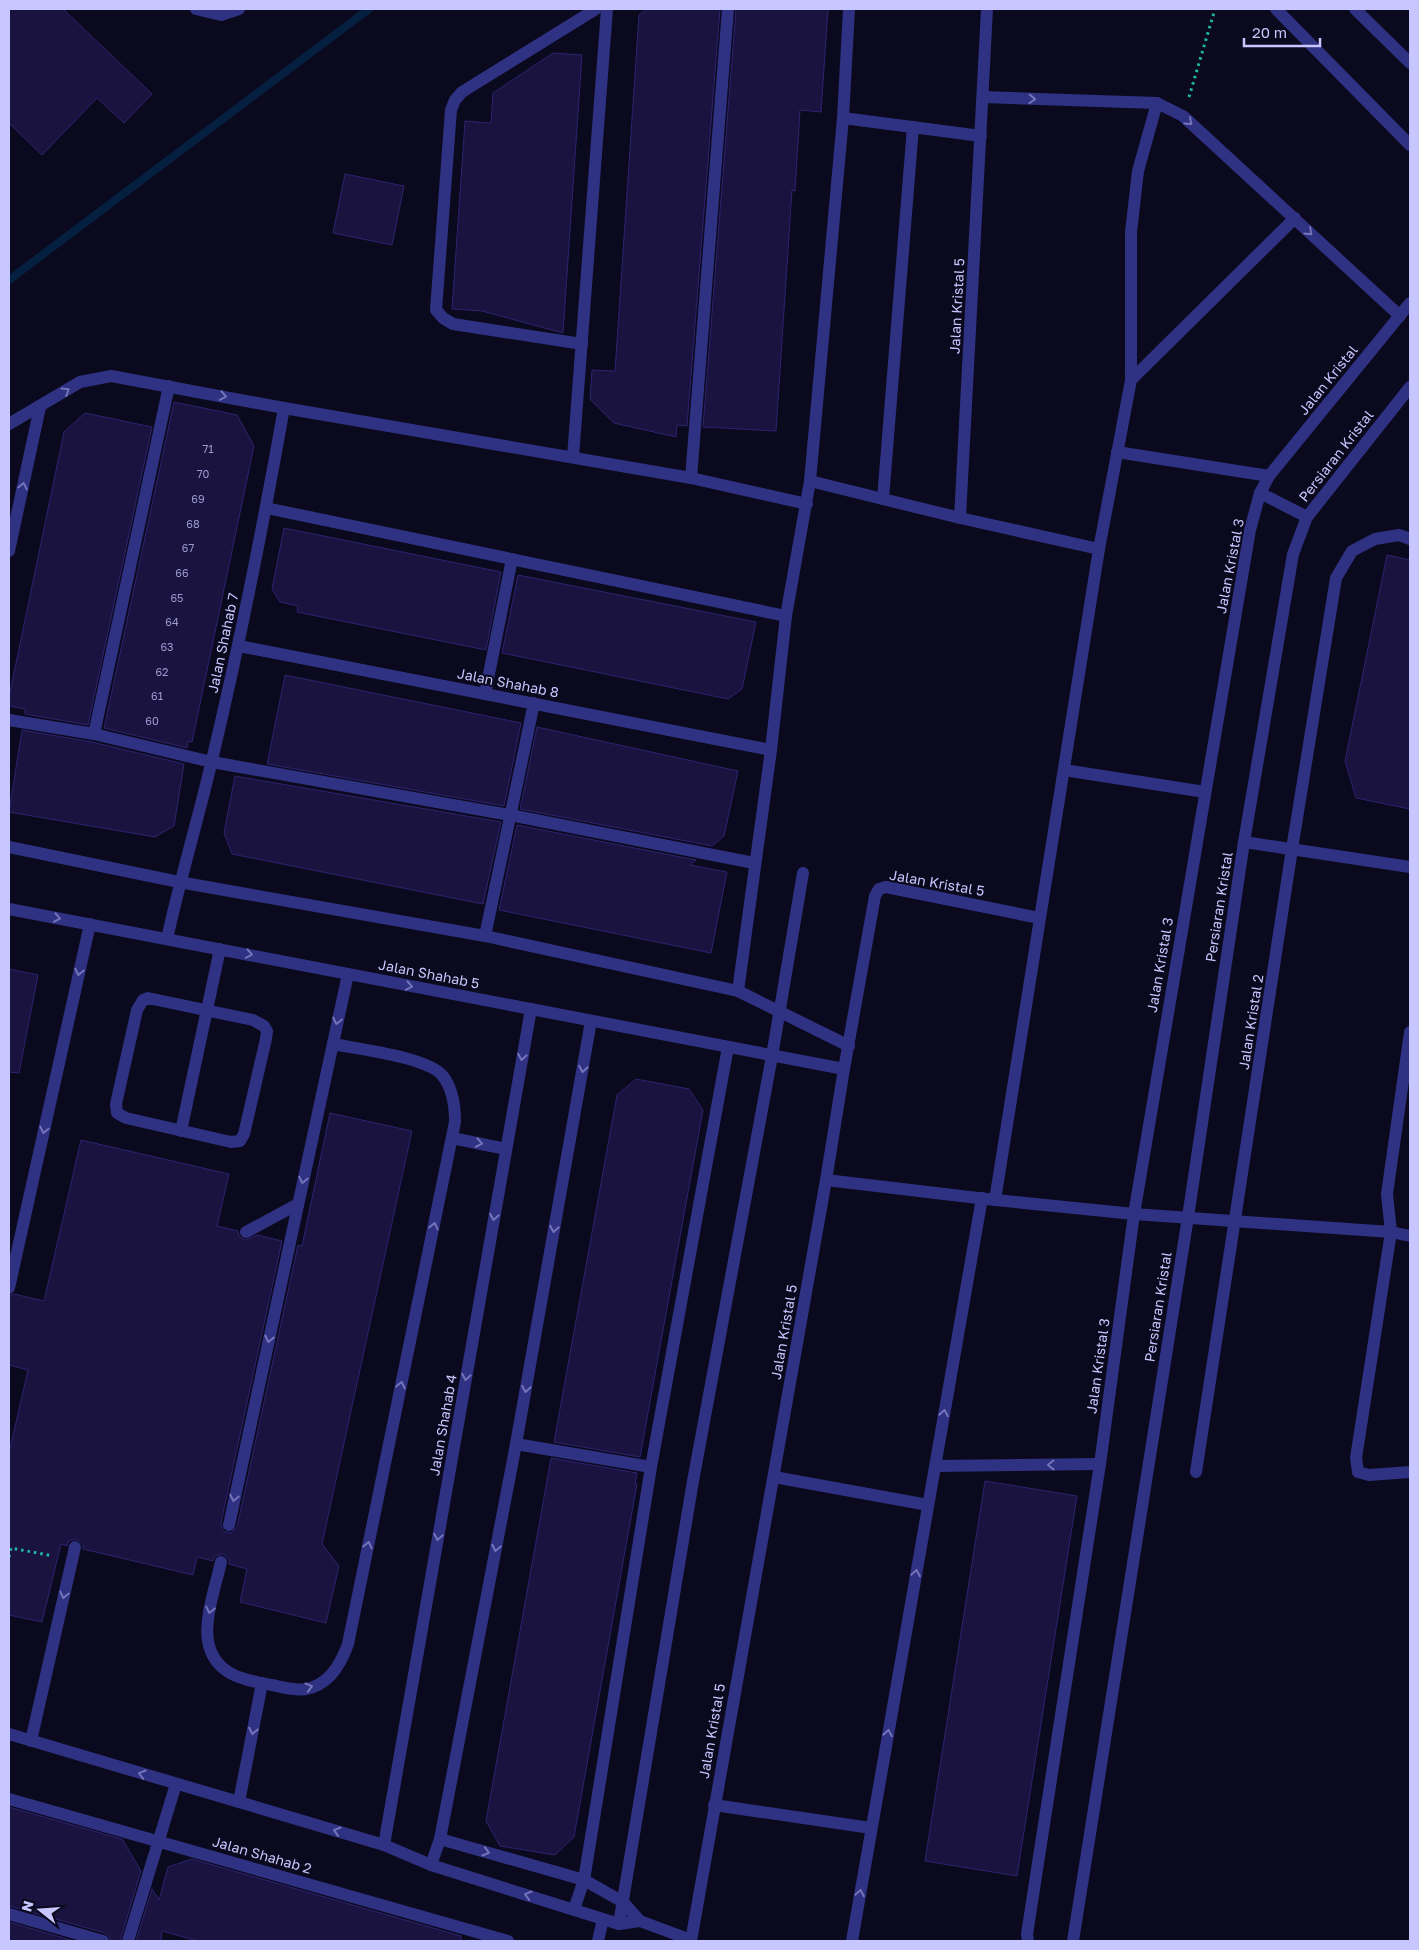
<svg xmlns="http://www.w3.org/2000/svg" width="1419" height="1950" font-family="'Golos Text',sans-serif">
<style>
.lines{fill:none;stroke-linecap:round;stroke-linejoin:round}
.stream{stroke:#051f40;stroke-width:8}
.building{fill:#1a1340;stroke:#2d236f}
.path{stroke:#1fb9a6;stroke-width:3;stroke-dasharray:2.5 4;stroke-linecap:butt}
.lane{stroke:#2f3182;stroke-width:12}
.street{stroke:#2f3182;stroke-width:12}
.oneway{stroke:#7474ba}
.labels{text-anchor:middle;stroke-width:4;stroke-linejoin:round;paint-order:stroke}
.number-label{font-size:11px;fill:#9c99cf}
.street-label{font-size:14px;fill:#c8c6ff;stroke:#0b091d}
</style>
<rect width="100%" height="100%" fill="#0b091d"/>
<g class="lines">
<polyline class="stream" points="9,280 369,9"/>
</g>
<g class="building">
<polygon points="9,9 63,9 152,94 124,123 97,98 42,155 9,123"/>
<polygon points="647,9 720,9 687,426 677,425 676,437 614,423 590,399 592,370 615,371 639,15"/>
<polygon points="736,9 828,9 821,112 800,110 795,191 792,190 776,431 703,427"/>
<polygon points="553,53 582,55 563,333 482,311 452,309 465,121 491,123 493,93"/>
<polygon points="345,174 404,186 392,245 333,233"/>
<polygon points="174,402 237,415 254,446 192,742 188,741 187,748 104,728"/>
<polygon points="85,413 152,427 88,725 25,714 25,709 9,706 9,697 64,432"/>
<polygon points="284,528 501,572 486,650 297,612 298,606 280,602 272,589"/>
<polygon points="1387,555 1410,560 1410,809 1356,798 1345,761"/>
<polygon points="518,575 756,622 742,689 728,699 502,653"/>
<polygon points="285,675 521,723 504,806 267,764"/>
<polygon points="537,727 738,771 724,836 712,846 520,809"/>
<polygon points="22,730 92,742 184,764 174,826 155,837 9,812"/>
<polygon points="235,776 501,822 483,904 232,854 224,833"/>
<polygon points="517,825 696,860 690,865 727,872 711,953 499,910"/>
<polygon points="9,969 38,975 19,1073 9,1072"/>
<polygon points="636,1079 689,1089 703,1110 640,1457 554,1442 617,1095"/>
<polygon points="330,1113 412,1131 322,1544 339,1566 326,1623 240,1602 247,1569 229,1564 229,1559 223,1554 215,1556 213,1561 197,1557 193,1575 83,1549 83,1544 76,1539 69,1541 67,1546 61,1544 42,1622 9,1615 9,1453 28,1370 9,1365 9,1296 14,1294 44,1301 81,1140 229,1174 217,1226 238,1231 239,1236 245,1240 257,1235 282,1241 221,1523 223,1531 231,1533 237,1527 298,1245 302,1246"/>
<polygon points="551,1458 637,1473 635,1484 637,1484 574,1837 555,1855 500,1846 486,1821"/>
<polygon points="985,1481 1077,1496 1017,1876 925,1861"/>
<polygon points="9,1807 122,1839 141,1871 120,1941 111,1941 109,1936 105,1933 9,1906"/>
<polygon points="192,1859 461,1936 461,1941 198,1941 162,1931 161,1941 136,1941 152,1889 159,1900 168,1867"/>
<polygon points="9,1922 74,1941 9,1941"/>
</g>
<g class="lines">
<g class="path">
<polyline points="1189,97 1215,9"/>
<polyline points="9,1557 11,1548 53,1556"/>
<polyline points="9,1590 10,1590"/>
</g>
<g class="lane">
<polyline points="582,344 453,324 443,318 436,310 451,110 455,100 462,92 596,9"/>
<polyline points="1131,380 1131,232 1138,171 1157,103"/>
<polyline points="1117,452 1269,476"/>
<polyline points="691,478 728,9"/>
<polyline points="883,499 913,127"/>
<polyline points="266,508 786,616"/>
<polyline points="485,694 512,559"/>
<polyline points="9,720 94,734 212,762 510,815 754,863"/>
<polyline points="94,734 169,386"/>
<polyline points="1064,770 1205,792"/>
<polyline points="886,887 1039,918"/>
<polyline points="485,936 534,703"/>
<polygon points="148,998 253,1020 264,1026 267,1031 266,1039 244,1134 240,1141 231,1142 126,1118 117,1113 116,1104 137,1010 143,1000"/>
<polyline points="181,1131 220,949"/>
<polyline points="452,1138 506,1149"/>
<polyline points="246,1232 298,1204"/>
<polyline points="9,1288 90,924"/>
<polyline points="516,1444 651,1467"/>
<polyline points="1358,1472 1356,1458 1391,1232 1387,1194 1410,1032"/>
<polyline points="774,1477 928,1505"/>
<polyline points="229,1525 348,974"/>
<path d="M221,1562C216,1585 204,1618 208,1641C214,1675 244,1680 272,1685C282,1687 295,1691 306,1689C329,1685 341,1664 348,1644L455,1122C455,1106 453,1088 442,1075C426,1057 358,1049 333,1044"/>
<polyline points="31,1741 75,1547"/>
<polyline points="239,1802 262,1683"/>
<polyline points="714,1805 871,1828"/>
<polyline points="574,1909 584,1880 651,1467 728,1047"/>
<polyline points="9,1914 103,1941"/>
<polyline points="619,1924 693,1481 772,1056 803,873"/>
<polyline points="852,1941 982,1198"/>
</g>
<g class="street">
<polyline points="196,9 221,15 239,9"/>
<polyline points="1276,9 1410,145"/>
<polyline points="1355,9 1410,63"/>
<polyline points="983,97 1157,103 1183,116 1400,316"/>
<polyline points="843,118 981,136"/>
<polyline points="9,424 80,382 111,376 284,408 691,478 807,504"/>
<polyline points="573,457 607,9"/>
<polyline points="810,481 960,518 1099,549"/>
<polyline points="1260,493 1307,517"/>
<polyline points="960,518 987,9"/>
<polyline points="9,551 40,407"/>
<polyline points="239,646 771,750"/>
<polyline points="1244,842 1410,867"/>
<polyline points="9,847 179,882 485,936 738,991 849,1046"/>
<polyline points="9,909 844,1069"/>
<path d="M167,939C180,879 198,820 212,760C240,643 263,526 284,408"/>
<polyline points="738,991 771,750 786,616 810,481 843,118 849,9"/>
<polyline points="826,1180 995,1200 1134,1214 1391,1232 1410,1236"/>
<polyline points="995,1200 1099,549 1131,380 1295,218"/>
<polyline points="935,1466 1100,1464"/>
<polyline points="1196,1472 1292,849 1336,578 1352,551 1375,539 1399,535 1410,539"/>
<polyline points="1358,1472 1369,1475 1410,1472"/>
<polyline points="9,1734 384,1845 431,1865 619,1924 640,1921 691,1940"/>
<polyline points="9,1799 508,1941"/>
<polyline points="440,1839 584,1880 623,1902 640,1921"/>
<polyline points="384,1845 531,1009"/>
<polyline points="431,1865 440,1839 516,1444 591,1021"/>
<polyline points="128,1941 176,1784"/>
<polyline points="598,1941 603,1919"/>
<polyline points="691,1941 826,1180 844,1069 875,896 879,889 886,887"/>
<polyline points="1028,1941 1027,1934 1100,1464 1134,1214 1250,530 1260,493 1269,476 1410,303"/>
<polyline points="1073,1941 1188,1217 1244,842 1293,554 1307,517 1410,387"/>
</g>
</g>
<defs><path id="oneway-chevron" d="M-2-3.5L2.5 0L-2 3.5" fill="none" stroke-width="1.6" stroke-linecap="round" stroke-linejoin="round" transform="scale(1.25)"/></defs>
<g class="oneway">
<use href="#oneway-chevron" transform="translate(1032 99) rotate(2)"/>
<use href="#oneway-chevron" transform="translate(1189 122) rotate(42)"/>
<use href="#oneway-chevron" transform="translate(1309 232) rotate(43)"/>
<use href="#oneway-chevron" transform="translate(66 391) rotate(-32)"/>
<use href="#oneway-chevron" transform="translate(223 396) rotate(11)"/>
<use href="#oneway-chevron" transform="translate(23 486) rotate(-78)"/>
<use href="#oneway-chevron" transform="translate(57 918) rotate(11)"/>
<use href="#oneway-chevron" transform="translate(249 954) rotate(11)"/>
<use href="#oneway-chevron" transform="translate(79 972) rotate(103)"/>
<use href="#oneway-chevron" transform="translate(409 986) rotate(11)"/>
<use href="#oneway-chevron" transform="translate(337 1021) rotate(102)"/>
<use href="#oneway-chevron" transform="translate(522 1057) rotate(100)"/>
<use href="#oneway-chevron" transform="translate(583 1069) rotate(100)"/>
<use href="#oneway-chevron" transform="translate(44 1130) rotate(103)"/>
<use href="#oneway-chevron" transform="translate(479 1143) rotate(11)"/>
<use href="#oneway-chevron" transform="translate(303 1180) rotate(102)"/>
<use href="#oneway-chevron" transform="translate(494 1217) rotate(100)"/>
<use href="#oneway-chevron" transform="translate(434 1226) rotate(-78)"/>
<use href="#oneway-chevron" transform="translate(554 1229) rotate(100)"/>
<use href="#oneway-chevron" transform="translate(269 1339) rotate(102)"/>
<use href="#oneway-chevron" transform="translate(466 1377) rotate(100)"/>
<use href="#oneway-chevron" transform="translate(401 1385) rotate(-78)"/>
<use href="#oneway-chevron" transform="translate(526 1389) rotate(100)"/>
<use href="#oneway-chevron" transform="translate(944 1413) rotate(-80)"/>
<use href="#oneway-chevron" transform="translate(1051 1465) rotate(179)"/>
<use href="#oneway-chevron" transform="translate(234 1498) rotate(102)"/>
<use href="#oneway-chevron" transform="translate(438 1537) rotate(100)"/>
<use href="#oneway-chevron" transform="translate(368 1545) rotate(-78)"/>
<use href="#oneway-chevron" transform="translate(496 1548) rotate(101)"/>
<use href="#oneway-chevron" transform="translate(916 1573) rotate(-80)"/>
<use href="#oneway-chevron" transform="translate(64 1595) rotate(103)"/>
<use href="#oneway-chevron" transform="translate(210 1610) rotate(102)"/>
<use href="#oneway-chevron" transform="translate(309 1687) rotate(-16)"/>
<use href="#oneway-chevron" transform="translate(253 1731) rotate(101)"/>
<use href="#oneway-chevron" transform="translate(888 1733) rotate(-80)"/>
<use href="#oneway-chevron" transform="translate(142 1774) rotate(-164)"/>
<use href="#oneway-chevron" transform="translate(337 1831) rotate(-163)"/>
<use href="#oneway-chevron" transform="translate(486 1852) rotate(16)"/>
<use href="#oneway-chevron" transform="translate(860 1893) rotate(-80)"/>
<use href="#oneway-chevron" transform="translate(528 1895) rotate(-163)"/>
</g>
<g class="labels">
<g class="number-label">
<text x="208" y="453">71</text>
<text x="203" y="478">70</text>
<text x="198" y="503">69</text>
<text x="193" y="528">68</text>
<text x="188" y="552">67</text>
<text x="182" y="577">66</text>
<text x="177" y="602">65</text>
<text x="172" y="626">64</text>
<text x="167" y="651">63</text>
<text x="162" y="676">62</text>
<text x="157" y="700">61</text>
<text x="152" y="725">60</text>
</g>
<g class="street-label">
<text transform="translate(957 306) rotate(-87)" y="5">Jalan Kristal 5</text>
<text transform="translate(1328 380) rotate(-51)" y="5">Jalan Kristal</text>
<text transform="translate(1336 456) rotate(-52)" y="5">Persiaran Kristal</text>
<text transform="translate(1230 566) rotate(-79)" y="5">Jalan Kristal 3</text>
<text transform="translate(223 643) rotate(-78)" y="5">Jalan Shahab 7</text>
<text transform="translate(508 683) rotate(11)" y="5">Jalan Shahab 8</text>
<text transform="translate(937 883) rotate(10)" y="5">Jalan Kristal 5</text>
<text transform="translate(1219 907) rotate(-81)" y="5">Persiaran Kristal</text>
<text transform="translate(1160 965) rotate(-80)" y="5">Jalan Kristal 3</text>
<text transform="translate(429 974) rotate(11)" y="5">Jalan Shahab 5</text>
<text transform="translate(1251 1022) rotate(-81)" y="5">Jalan Kristal 2</text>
<text transform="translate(1158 1307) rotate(-81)" y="5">Persiaran Kristal</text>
<text transform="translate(784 1332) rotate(-80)" y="5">Jalan Kristal 5</text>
<text transform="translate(1098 1366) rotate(-82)" y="5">Jalan Kristal 3</text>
<text transform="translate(443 1425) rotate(-80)" y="5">Jalan Shahab 4</text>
<text transform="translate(712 1731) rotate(-80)" y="5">Jalan Kristal 5</text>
<text transform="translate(262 1855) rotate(16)" y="5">Jalan Shahab 2</text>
</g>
</g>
<rect width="1419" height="1950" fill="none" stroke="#c8c6ff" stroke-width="20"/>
<g transform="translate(40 1910) rotate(287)" stroke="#0b091d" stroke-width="4" paint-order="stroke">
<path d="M0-4L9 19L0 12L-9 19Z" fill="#c8c6ff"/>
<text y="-8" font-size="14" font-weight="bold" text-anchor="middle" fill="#c8c6ff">N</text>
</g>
<path d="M1244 38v8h76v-8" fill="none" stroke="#c8c6ff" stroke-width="2.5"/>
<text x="1252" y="38" font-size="15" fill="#c8c6ff" stroke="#0b091d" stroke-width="4" paint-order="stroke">20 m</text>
</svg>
